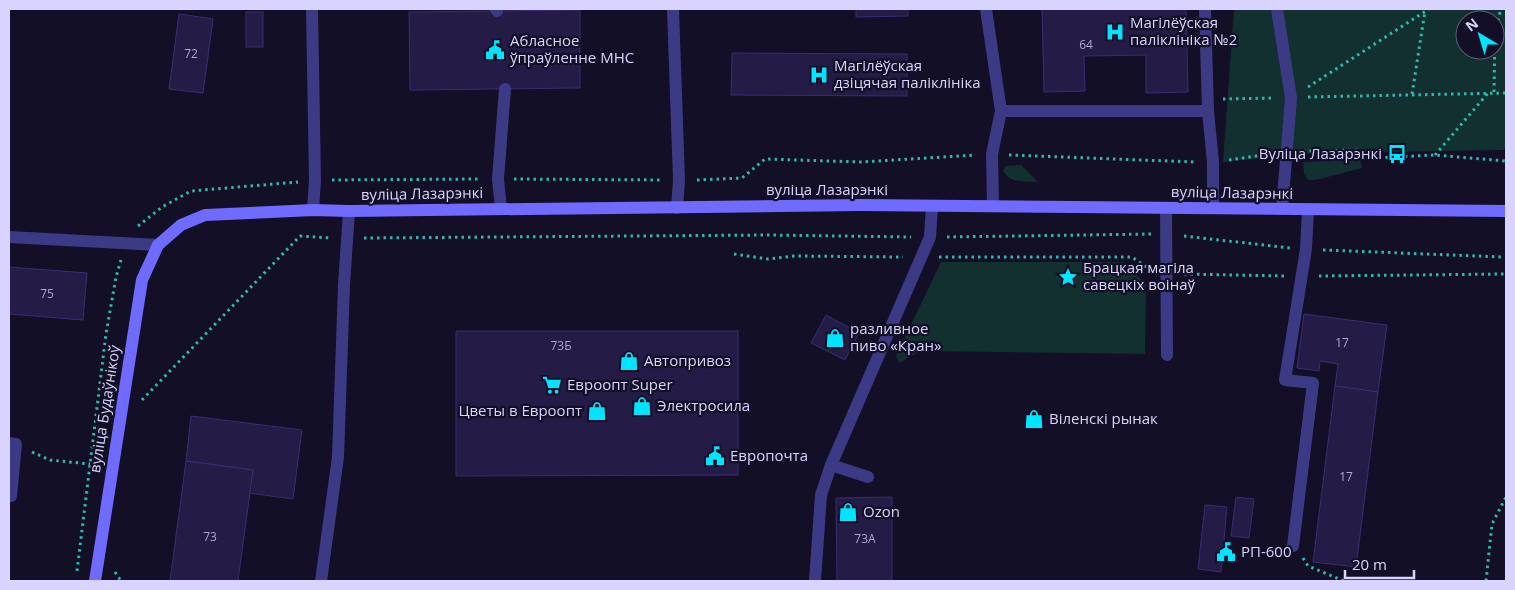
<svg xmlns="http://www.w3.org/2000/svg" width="1515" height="590" font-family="'Open Sans',sans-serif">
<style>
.green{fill:#12302f;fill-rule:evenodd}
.building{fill:#241b47;stroke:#3b2d73}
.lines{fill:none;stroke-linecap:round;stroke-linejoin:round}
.path{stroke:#2fb8b0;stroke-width:3;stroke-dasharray:2.5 4;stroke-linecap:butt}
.service{stroke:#3d3a85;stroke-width:12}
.secondary{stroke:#6f6bff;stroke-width:12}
.labels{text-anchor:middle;stroke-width:4.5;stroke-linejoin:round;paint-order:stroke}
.number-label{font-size:12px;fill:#aca6d1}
.poi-label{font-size:15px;fill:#d9d4ff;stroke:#130f26;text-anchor:start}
.street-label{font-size:15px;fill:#d9d4ff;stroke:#130f26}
</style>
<rect width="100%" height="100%" fill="#130f26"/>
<g class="green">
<path d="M1234,9H1506V148L1503,150L1312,153L1223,162ZM1465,20H1495V50H1465Z"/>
<polygon points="1360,159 1362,168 1316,180 1308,180 1304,174 1303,162"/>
<path d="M1021,165L1038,182C1024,181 1011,184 1003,171L1005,166Z"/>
<polygon points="941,262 1123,262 1146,284 1145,354 920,351 899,363 896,356"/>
</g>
<g class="building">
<polygon points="856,9 908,9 908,16 856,17"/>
<polygon points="1042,9 1186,9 1188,92 1146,93 1146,55 1084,56 1085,91 1044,92"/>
<polygon points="580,10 580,88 410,90 409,12"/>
<rect x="246" y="12" width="17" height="35"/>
<polygon points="179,14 213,19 203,93 169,89"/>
<polygon points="732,53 907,54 907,96 731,95"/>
<polygon points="9,267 87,273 83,320 9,314"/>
<polygon points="1304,314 1387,325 1378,392 1335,386 1338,364 1320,361 1319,371 1297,368"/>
<polygon points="826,315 859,333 845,360 811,343"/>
<polygon points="456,331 738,331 738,475 456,476"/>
<polygon points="1335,386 1378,392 1356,567 1313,562"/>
<polygon points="191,416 302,430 293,499 249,493 253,470 186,461"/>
<polygon points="186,461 253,470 238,581 170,581"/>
<polygon points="892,497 892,581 837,581 836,498"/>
<polygon points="1236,497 1254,499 1249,538 1231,536"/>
<polygon points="1205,505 1227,507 1221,572 1198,569"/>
</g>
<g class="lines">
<g class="path">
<polyline points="1308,87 1429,9"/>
<polyline points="1494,92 1495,31 1501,9"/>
<polyline points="1412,94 1425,11"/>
<polyline points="1308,97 1506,93"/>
<polyline points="1223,99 1275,98"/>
<polyline points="1303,151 1359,150 1374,158 1434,155 1506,161"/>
<polyline points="1009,155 1195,162"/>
<polyline points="1435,155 1489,92"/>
<polyline points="1229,160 1270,154"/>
<polyline points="514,179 663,180"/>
<polyline points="332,180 480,179"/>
<polyline points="697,180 742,178 765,159 861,162 976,155"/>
<polyline points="138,226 162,207 191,191 298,182"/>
<polyline points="1184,236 1290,248"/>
<polyline points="947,237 1151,234"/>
<polyline points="364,238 768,235 911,237"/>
<polyline points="1323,250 1503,257"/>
<polyline points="734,254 768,259 794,256 903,257"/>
<polyline points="939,257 1132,257 1149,269"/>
<polyline points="1184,274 1285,276"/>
<polyline points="1319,276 1504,274"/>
<polyline points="142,400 300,236 331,238"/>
<polyline points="32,452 50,460 90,464"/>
<polyline points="1303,558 1308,566 1344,581"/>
<polyline points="77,571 106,334 116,277 121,260"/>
<polyline points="115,572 121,581"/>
<polyline points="1486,581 1492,524 1506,497"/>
</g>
<g class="service">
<polyline points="312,9 315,180 313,210"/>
<polyline points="496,9 497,11"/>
<polyline points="673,9 679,180 677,208"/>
<polyline points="986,9 1001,111 992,154 993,206"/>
<polyline points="1205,9 1208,111 1213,162 1213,208"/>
<polyline points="1277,9 1291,98 1282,209"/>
<polyline points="1001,111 1208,111"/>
<polyline points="1166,208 1167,355"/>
<polyline points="501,209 498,179 505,89"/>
<polyline points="9,237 158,245"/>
<polyline points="9,443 16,444 11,496"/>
<polyline points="831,465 868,477"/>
<polyline points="1293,546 1313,383 1285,380 1306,249 1308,210"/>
<polyline points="321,581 338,457 344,285 349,211"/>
<polyline points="815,581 821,495 831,465 930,237 932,206"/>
</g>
<polyline class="secondary" points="95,581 142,280 158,245 181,225 205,215 313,210 349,211 861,205 1506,211"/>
</g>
<defs>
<g id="hospital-bare" transform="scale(1.5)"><path d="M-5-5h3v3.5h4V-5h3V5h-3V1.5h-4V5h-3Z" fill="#00e5ff" stroke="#130f26" stroke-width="2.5" paint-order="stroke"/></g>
<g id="civic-bare" transform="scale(1.5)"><path d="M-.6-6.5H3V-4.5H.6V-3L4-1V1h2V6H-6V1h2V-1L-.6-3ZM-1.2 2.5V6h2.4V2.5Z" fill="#00e5ff" stroke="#130f26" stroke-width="2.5" paint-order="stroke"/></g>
<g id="bus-bare" transform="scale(1.5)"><path d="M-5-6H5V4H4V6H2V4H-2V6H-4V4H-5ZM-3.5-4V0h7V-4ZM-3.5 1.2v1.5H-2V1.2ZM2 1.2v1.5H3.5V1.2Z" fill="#00e5ff" stroke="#130f26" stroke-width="2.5" paint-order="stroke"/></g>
<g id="sight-bare" transform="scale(1.5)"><path d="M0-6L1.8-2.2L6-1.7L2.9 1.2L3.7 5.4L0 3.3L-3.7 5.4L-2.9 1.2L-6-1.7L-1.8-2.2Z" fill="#00e5ff" stroke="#130f26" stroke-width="2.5" paint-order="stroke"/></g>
<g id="shop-bare" transform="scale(1.5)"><path d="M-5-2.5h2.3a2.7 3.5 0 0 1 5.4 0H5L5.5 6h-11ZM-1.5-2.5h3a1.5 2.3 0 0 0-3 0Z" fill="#00e5ff" stroke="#130f26" stroke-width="2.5" paint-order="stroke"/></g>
<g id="supermarket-bare" transform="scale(1.5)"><path d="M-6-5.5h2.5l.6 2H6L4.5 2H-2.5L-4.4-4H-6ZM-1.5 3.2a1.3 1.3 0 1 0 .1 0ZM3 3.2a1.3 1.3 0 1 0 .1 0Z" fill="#00e5ff" stroke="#130f26" stroke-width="2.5" paint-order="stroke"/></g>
</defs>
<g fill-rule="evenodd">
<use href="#hospital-bare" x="1115" y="32"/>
<use href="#civic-bare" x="495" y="50"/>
<use href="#hospital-bare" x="819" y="75"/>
<use href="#bus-bare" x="1397" y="154"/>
<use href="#sight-bare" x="1068" y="277"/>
<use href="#shop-bare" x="835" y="338"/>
<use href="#shop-bare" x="629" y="361"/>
<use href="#supermarket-bare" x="552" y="385"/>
<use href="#shop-bare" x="642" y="406"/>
<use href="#shop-bare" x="597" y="411"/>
<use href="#shop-bare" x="1034" y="419"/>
<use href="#civic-bare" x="715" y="456"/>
<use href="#shop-bare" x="848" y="512"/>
<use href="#civic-bare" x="1226" y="552"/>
</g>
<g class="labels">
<g class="number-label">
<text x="1086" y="49">64</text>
<text x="191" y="58">72</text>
<text x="47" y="298">75</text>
<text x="1342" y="347">17</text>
<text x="561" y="350">73Б</text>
<text x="1346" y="481">17</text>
<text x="210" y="541">73</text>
<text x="865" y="543">73А</text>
</g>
<g class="poi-label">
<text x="1130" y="28">Магілёўская<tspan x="1130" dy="17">паліклініка №2</tspan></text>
<text x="510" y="46">Абласное<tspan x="510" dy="17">ўпраўленне МНС</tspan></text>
<text x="834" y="71">Магілёўская<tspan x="834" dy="17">дзіцячая паліклініка</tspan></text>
<text x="1382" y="159" text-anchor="end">Вуліца Лазарэнкі</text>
<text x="1083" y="273">Брацкая магіла<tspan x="1083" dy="17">савецкіх воінаў</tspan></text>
<text x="850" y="334">разливное<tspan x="850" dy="17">пиво «Кран»</tspan></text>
<text x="644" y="366">Автопривоз</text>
<text x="567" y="390">Евроопт Super</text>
<text x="657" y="411">Электросила</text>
<text x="582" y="416" text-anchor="end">Цветы в Евроопт</text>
<text x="1049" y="424">Віленскі рынак</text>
<text x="730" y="461">Европочта</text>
<text x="863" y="517">Ozon</text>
<text x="1241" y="557">РП-600</text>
</g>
<g class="street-label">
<text x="827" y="195">вуліца Лазарэнкі</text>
<text transform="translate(1232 193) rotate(1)" y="5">вуліца Лазарэнкі</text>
<text transform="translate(422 194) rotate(-1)" y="5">вуліца Лазарэнкі</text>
<text transform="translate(105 409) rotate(-81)" y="5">вуліца Будаўнікоў</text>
</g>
</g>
<rect width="1515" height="590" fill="none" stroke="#d9d4ff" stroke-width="20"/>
<g transform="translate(1480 35) rotate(322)"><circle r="24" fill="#130f26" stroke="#625e7d"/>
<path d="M0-4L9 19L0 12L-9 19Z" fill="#00e5ff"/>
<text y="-8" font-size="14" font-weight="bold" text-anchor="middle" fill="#d9d4ff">N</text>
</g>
<path d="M1345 570v8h69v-8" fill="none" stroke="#d9d4ff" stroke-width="2.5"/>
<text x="1352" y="570" font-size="15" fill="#d9d4ff" stroke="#130f26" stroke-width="4" paint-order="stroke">20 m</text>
</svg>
